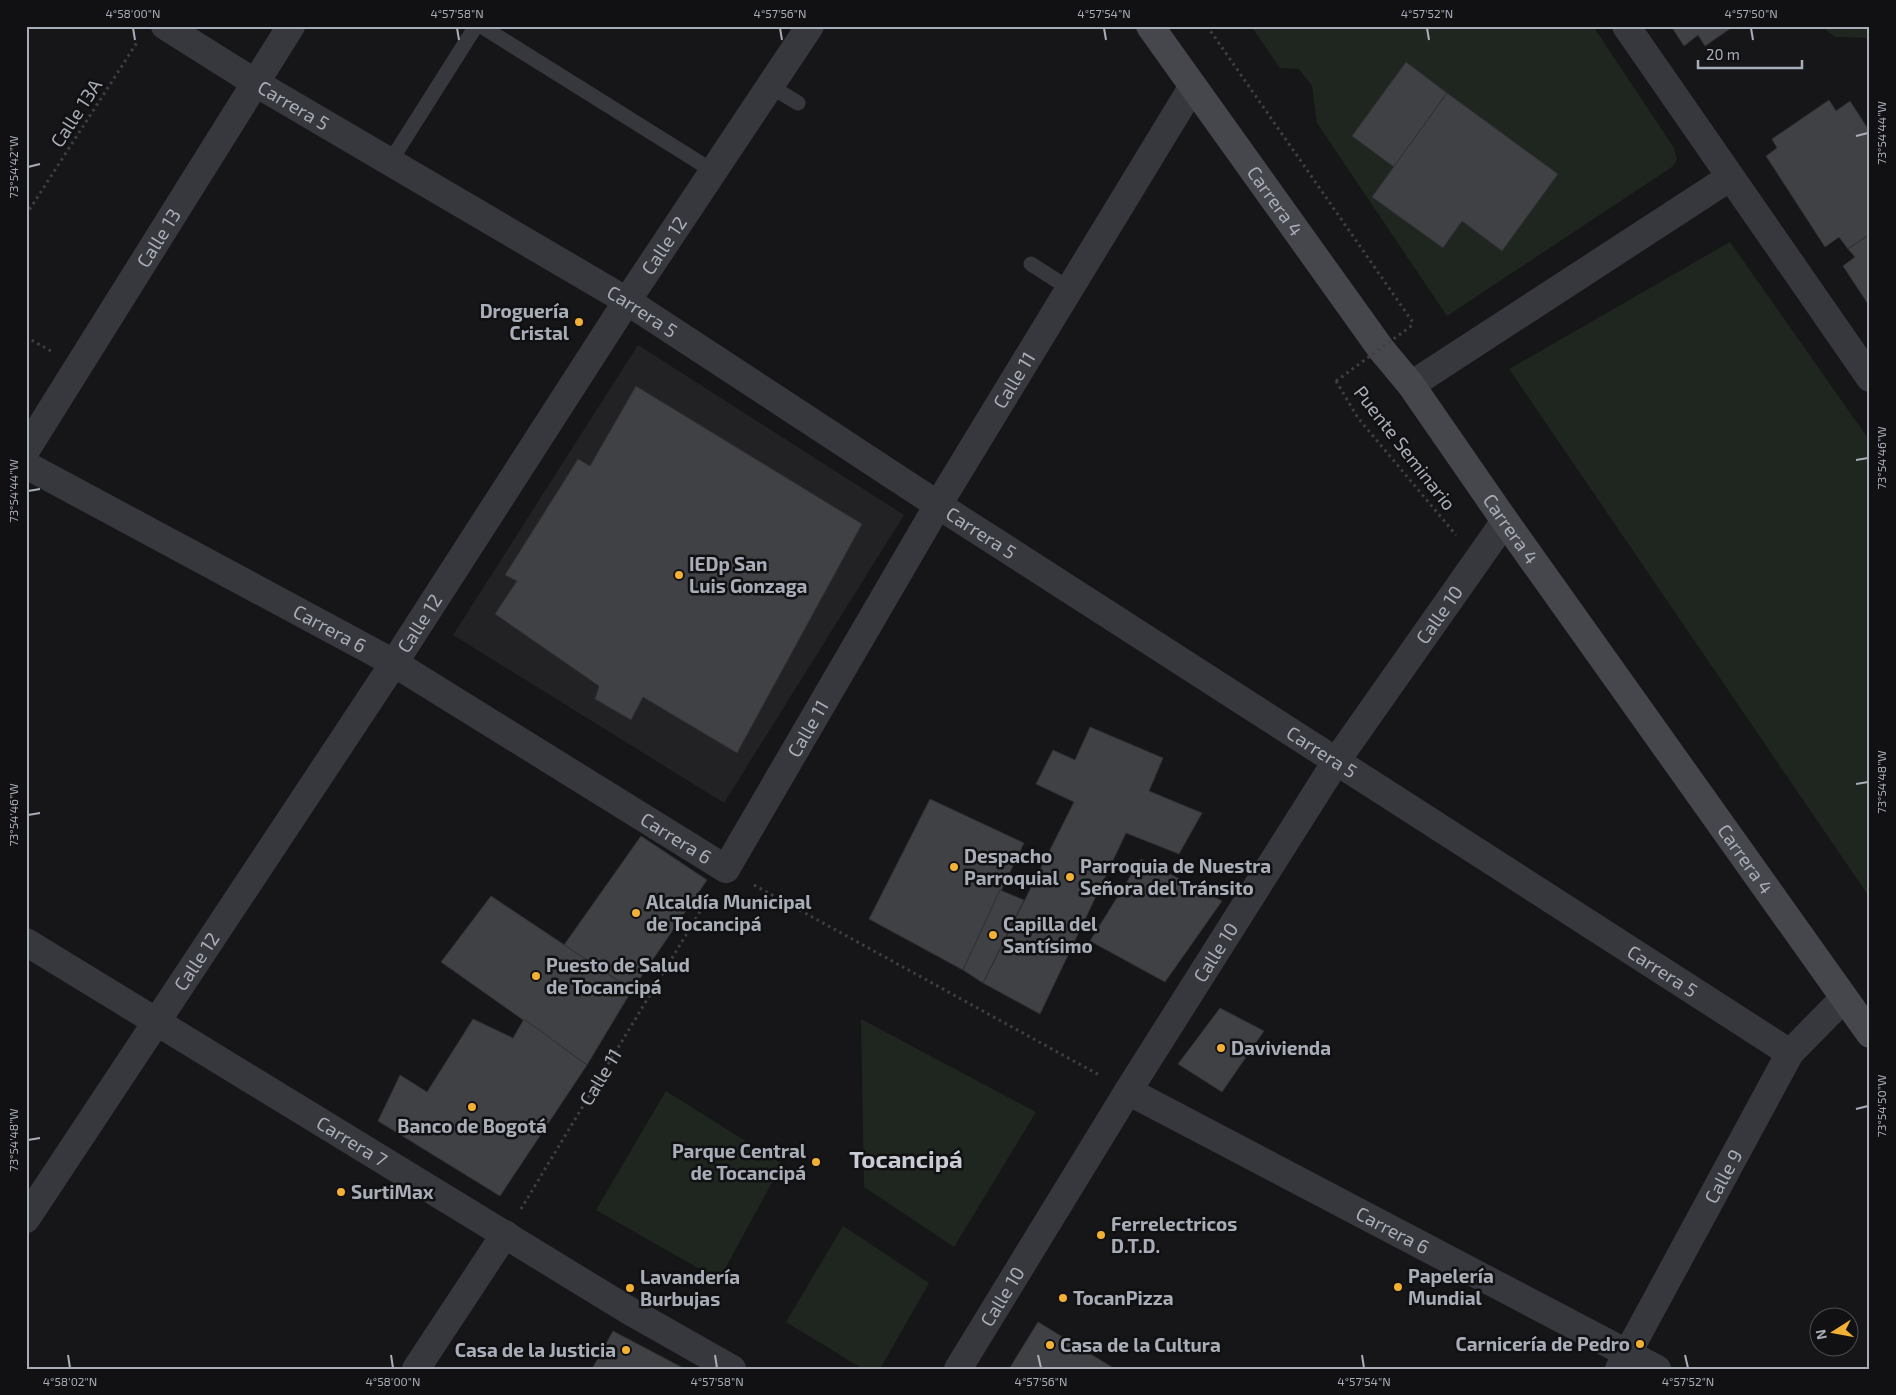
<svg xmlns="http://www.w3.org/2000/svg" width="1896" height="1395" font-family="'Exo 2',sans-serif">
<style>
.built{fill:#222225}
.green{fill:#1e261f}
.building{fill:#404145;stroke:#303034}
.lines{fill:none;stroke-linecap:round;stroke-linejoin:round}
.path{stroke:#3d3f44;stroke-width:3;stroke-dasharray:2.5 4;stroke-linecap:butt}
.service{stroke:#37383d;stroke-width:15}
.minor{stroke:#37383d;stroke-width:28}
.tertiary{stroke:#37383d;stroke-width:28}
.secondary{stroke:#45474d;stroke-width:28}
.path-bridge{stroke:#3d3f44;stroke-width:3;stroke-dasharray:2.5 4;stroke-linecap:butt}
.ticks{fill:none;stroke:#a8adb8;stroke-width:2}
.poi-dot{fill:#f2b134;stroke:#111113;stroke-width:2}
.labels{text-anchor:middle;stroke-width:5;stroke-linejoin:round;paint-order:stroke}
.street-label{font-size:19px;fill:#a8adb8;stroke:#111113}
.poi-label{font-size:19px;font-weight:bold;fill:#a8adb8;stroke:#111113;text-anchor:start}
.district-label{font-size:24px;font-weight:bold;fill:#c9ccd4;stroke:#111113}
.neatline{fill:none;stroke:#a8adb8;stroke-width:2}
.ticks-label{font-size:12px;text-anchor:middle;fill:#a8adb8}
</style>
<rect width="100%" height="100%" fill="#161618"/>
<polygon class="built" points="638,345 904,515 724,803 453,635"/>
<g class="green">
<polygon points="1251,26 1593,26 1674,148 1677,160 1672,167 1447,316 1317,123 1312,86 1299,69 1280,68"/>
<polygon points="1821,26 1870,26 1870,38 1835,37"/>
<polygon points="1730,242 1870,441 1870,898 1509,369"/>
<polygon points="861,1019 1036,1112 954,1247 864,1187"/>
<polygon points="666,1091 782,1164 719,1280 596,1210"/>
<polygon points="843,1226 929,1283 880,1369 863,1369 786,1322"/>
</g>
<g class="building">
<polygon points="1671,26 1734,26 1705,46 1698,35 1684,46"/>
<polygon points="1406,62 1447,93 1394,167 1352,136"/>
<polygon points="1447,93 1558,174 1502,251 1462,221 1443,248 1372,197"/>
<polygon points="1829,100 1836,111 1850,101 1870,132 1870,234 1848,249 1839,237 1825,247 1766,156 1777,148 1772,139"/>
<polygon points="1870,234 1870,307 1843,266 1855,257 1848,249"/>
<polygon points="636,386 862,524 737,753 643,697 631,720 595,699 599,686 495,614 517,581 505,575 578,459 590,466"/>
<polygon points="1090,727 1163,758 1149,791 1202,813 1179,854 1126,833 1040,1014 983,983 1074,802 1036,784 1053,750 1075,760"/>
<polygon points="930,799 1024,843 963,970 869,919"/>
<polygon points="641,836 707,880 632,990 564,945"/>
<polygon points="1141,859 1222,901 1165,982 1090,941"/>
<polygon points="1000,890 1024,900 983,983 963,970"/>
<polygon points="491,896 632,990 587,1065 441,962"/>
<polygon points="1220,1008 1264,1031 1222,1092 1178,1064"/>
<polygon points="473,1019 513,1038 524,1019 587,1065 500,1196 378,1121 400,1075 427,1092"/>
<polygon points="1038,1322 1115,1369 1009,1369"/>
<polygon points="613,1331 685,1369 592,1369"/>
</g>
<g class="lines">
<g class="path">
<polyline points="1207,26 1414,324"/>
<polyline points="26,215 138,41"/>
<polyline points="26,337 51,351"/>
<polyline points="1336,381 1358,418 1456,535"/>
<polyline points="754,885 1101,1076"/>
<path id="s1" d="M521,1209L710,895"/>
</g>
<g class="service">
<polyline points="481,26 713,171"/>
<polyline points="770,86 798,103"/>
<polyline points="390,162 476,26"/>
<polyline points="1031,264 1070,289"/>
</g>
<g class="minor">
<path id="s2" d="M165,26L254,82L627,301L938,505L1790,1053"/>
<polyline points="1626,26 1870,378"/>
<polyline points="1411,385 1729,178"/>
<path id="s3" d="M26,450L291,26"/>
<path id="s4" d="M26,465L394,663L726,869L938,505L1193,86"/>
<path id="s5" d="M1128,1091L1657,1369"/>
<path id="s6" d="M26,1219L394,663L627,301L810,26"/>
<polyline points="416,1369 505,1234"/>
<path id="s7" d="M958,1369L1128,1091L1337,760L1505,521"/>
<path id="s8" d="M1619,1369L1790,1053L1844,998"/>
</g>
<path class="tertiary" id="s9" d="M26,942L628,1310L732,1369"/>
<path class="secondary" id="s10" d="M1150,26L1381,349L1411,385L1505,521L1870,1034"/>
<polyline class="path-bridge" points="1336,381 1414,324"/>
</g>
<path class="ticks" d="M133,28L135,40M457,28L459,40M780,28L782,40M1104,28L1106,40M1427,28L1429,40M1751,28L1753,40M1856,136L1868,133M28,167L40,164M1856,460L1868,458M28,491L40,489M1856,784L1868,782M28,815L40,813M1856,1109L1868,1106M28,1140L40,1138M68,1355L70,1368M391,1355L393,1368M715,1355L717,1368M1038,1355L1041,1368M1362,1355L1364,1368M1685,1355L1688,1368"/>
<g class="poi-dot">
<circle cx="579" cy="322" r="5"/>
<circle cx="679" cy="575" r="5"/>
<circle cx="954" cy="867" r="5"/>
<circle cx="1070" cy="877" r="5"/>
<circle cx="636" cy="913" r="5"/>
<circle cx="993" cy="935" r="5"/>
<circle cx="536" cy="976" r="5"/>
<circle cx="1221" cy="1048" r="5"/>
<circle cx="472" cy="1107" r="5"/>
<circle cx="816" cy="1162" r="5"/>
<circle cx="341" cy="1192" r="5"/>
<circle cx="1101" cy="1235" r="5"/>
<circle cx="1398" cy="1287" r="5"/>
<circle cx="630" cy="1288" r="5"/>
<circle cx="1063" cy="1298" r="5"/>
<circle cx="1640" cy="1344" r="5"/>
<circle cx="1050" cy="1345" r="5"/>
<circle cx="626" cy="1350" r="5"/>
</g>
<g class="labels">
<g class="street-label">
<text dy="7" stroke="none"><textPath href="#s2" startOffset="151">Carrera 5</textPath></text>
<text transform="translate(76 113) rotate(-57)" y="7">Calle 13A</text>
<text dy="7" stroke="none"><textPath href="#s10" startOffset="215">Carrera 4</textPath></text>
<text dy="7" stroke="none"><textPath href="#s3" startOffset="250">Calle 13</textPath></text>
<text dy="7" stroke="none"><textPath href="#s6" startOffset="1164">Calle 12</textPath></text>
<text dy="7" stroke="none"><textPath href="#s2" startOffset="556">Carrera 5</textPath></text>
<text dy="7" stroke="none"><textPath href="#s4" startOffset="1376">Calle 11</textPath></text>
<text transform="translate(1405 448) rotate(52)" y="7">Puente Seminario</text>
<text dy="7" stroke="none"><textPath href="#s10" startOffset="619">Carrera 4</textPath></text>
<text dy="7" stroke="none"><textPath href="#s2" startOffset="961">Carrera 5</textPath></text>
<text dy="7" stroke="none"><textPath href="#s7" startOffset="895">Calle 10</textPath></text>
<text dy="7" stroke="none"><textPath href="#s6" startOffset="714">Calle 12</textPath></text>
<text dy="7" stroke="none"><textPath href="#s4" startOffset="345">Carrera 6</textPath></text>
<text dy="7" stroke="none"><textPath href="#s4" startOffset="971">Calle 11</textPath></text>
<text dy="7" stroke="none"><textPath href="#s2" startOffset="1366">Carrera 5</textPath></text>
<text dy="7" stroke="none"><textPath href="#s4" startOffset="750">Carrera 6</textPath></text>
<text dy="7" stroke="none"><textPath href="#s10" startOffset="1024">Carrera 4</textPath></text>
<text dy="7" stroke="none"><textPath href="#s7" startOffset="490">Calle 10</textPath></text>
<text dy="7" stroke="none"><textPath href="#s6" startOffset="309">Calle 12</textPath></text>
<text dy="7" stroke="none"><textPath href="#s2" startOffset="1771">Carrera 5</textPath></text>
<text dy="7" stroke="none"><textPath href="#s1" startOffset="154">Calle 11</textPath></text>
<text dy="7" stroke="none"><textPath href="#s9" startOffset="382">Carrera 7</textPath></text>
<text dy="7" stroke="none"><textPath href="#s8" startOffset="219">Calle 9</textPath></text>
<text dy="7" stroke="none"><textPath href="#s5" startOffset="299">Carrera 6</textPath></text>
<text dy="7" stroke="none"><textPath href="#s7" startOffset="85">Calle 10</textPath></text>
</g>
<g class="poi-label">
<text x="569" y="318" text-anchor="end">Droguería<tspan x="569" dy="22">Cristal</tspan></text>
<text x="689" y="571">IEDp San<tspan x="689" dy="22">Luis Gonzaga</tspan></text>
<text x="964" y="863">Despacho<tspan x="964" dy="22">Parroquial</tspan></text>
<text x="1080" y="873">Parroquia de Nuestra<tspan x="1080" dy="22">Señora del Tránsito</tspan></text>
<text x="646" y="909">Alcaldía Municipal<tspan x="646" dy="22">de Tocancipá</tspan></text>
<text x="1003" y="931">Capilla del<tspan x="1003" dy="22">Santísimo</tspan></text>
<text x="546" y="972">Puesto de Salud<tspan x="546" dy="22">de Tocancipá</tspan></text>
<text x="1231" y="1055">Davivienda</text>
<text x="472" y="1133" text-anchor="middle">Banco de Bogotá</text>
<text x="806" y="1158" text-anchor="end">Parque Central<tspan x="806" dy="22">de Tocancipá</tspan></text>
<text x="351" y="1199">SurtiMax</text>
<text x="1111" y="1231">Ferrelectricos<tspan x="1111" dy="22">D.T.D.</tspan></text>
<text x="1408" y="1283">Papelería<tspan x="1408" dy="22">Mundial</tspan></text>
<text x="640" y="1284">Lavandería<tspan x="640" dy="22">Burbujas</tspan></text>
<text x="1073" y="1305">TocanPizza</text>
<text x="1630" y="1351" text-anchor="end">Carnicería de Pedro</text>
<text x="1060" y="1352">Casa de la Cultura</text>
<text x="616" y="1357" text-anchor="end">Casa de la Justicia</text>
</g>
<g class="district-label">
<text x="906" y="1168">Tocancipá</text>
</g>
</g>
<rect width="1896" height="1395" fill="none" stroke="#111113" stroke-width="55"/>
<g transform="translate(1834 1332) rotate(259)"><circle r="24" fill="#111113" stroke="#4d4f55"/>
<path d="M0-4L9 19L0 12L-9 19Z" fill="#f2b134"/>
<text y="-8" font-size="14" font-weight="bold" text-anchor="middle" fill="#a8adb8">N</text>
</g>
<path d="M1698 60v8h104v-8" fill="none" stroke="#a8adb8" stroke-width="2.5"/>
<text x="1706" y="60" font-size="15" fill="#a8adb8" stroke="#111113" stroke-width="4" paint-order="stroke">20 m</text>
<rect x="28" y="28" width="1840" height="1340" class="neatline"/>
<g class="ticks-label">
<text x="133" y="18">4°58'00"N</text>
<text x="457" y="18">4°57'58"N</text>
<text x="780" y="18">4°57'56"N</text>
<text x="1104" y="18">4°57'54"N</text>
<text x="1427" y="18">4°57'52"N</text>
<text x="1751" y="18">4°57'50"N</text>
<text transform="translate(1882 133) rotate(-90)" y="4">73°54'44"W</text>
<text transform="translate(14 167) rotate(-90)" y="4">73°54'42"W</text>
<text transform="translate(1882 458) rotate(-90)" y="4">73°54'46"W</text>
<text transform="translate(14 491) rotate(-90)" y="4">73°54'44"W</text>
<text transform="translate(1882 782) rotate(-90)" y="4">73°54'48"W</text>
<text transform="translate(14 815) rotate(-90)" y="4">73°54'46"W</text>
<text transform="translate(1882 1106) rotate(-90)" y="4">73°54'50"W</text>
<text transform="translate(14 1140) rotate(-90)" y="4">73°54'48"W</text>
<text x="70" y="1386">4°58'02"N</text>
<text x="393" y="1386">4°58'00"N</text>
<text x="717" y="1386">4°57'58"N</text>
<text x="1041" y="1386">4°57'56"N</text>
<text x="1364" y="1386">4°57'54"N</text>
<text x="1688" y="1386">4°57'52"N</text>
</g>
</svg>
